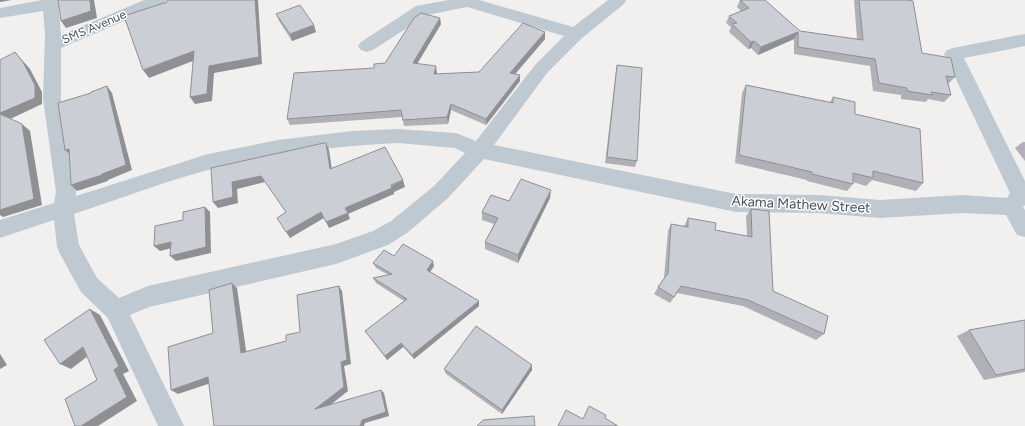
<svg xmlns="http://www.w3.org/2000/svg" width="1025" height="426" font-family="Figtree,sans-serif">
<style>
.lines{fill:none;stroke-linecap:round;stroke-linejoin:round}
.street{fill:#bfc9d2;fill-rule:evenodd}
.wall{fill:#afb1b6}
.shaded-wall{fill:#8e9094}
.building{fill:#cbced4;stroke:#8e9094}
.labels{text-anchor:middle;stroke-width:3;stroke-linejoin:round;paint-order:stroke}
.far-street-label{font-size:12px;fill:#46525d;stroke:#fff}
.street-label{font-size:14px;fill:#46525d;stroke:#fff}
</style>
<rect width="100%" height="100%" fill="#f2efef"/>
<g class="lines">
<path class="street" d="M42,0H58L61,35L144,0H166L164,4L61,48V99L76,192V196L208,154L278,140L352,131L398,129L456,133L476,141L535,65L564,36L467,7L427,15L373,50L367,52L361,50L358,46L361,42L416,6L448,0H479L573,27L608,0H626L624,4L582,38L547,73L494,145L736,194L819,195L880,200L962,195L1007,198L1010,193L944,54L947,50L953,48L1025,34V46L964,58L1025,181V205L1023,207L1025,210V237L1017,235L1006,215L962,213L880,218L819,213L736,212L484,159L448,198L407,233L388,245L336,264L149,307L130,315L184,426H158L108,318L81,292L60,254L57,247L54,220L0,238V220L54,203L56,192L43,99L45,35L43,11L0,18V8ZM398,143L455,148L465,153L434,186L391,221L373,231L336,244L148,286L119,298L97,278L79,245L74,214C119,199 163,182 208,170C268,154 336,146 398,143Z"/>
</g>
<g class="wall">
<polygon points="740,0 800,31 857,39 854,0 908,0 922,53 955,77 948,84 951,95 944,102 928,99 926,102 901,99 901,95 873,91 870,66 794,54 794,39 758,55 751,48 748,49 729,32 731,27 726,23 729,16 741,11 737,7"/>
<polygon points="276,14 316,32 292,41 279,21"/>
<polygon points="441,24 417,64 437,73 437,74 479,72 545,39 515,74 520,81 486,125 451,110 448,124 404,126 402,117 290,125 287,119 374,68 385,63"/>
<polygon points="617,65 637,161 635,167 605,163 616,72"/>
<polygon points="746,85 830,102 833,97 855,114 923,183 916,191 872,180 866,186 853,182 853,184 847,191 807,181 807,180 735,163 742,93"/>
<polygon points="1023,142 1025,142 1025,161 1015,148"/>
<polygon points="550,198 518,263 485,249 485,242 494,224 482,220 482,212 509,201"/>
<polygon points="751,209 773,291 824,334 816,340 743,306 677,293 670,303 654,294 658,287 664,278 668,231 671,224 684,226 688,218 715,230 747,236 746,216"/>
<polygon points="394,256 434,266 430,272 479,306 414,359 403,347 387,360 365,331 404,301 376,283 373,278 388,275 376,268 373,263"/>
<polygon points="1025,320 1025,372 984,380 957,336 969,330"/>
<polygon points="532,365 532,370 502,414 446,374 444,369"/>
</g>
<g class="shaded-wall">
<polygon points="0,0 12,0 0,2"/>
<polygon points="90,0 94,0 97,18 66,28 61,21"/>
<polygon points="255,0 258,0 262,64 214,73 212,101 195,104 190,97 209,66"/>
<polygon points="440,18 441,24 414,69 413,63"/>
<polygon points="314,25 316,32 292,41 290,34"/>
<polygon points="545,32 545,39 510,80 510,73"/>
<polygon points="798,32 794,39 758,55 761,47"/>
<polygon points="754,41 751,48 748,49 751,42"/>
<polygon points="194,51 198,59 149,78 143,70"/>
<polygon points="15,52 30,69 42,92 42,104 6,121 0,115 0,113"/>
<polygon points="436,66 437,73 435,80 434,74"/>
<polygon points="520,75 520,81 486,125 486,119"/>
<polygon points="107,86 112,93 132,170 108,180 108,181 77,191 71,185"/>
<polygon points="451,104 451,110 448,124 447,117"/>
<polygon points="22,124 30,131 42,205 3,217 0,215 0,210"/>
<polygon points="326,143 329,150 333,176 330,169"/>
<polygon points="69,149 72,156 65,150"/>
<polygon points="261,176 265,182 237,189 238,203 218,208 213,202 232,182"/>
<polygon points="403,180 405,187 394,192 394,194 348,214 345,208"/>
<polygon points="551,190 550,198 518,263 518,255"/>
<polygon points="205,207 210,212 211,253 176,261 170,256"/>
<polygon points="321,212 324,218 290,238 286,232"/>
<polygon points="348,213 350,219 329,228 326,222"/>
<polygon points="171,242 176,247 160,251 154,246"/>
<polygon points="433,261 434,266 428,275 427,270"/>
<polygon points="232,283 237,288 247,357 241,353"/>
<polygon points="339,286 342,291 351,364 344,366 348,391 320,413 315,409 341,362"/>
<polygon points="479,301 479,306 414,359 412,355"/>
<polygon points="90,309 100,315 129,371 123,374 137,401 98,426 81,426 114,370"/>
<polygon points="401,343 403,347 387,360 385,356"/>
<polygon points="83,347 93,352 71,369 60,364"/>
<polygon points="0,354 7,365 0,369"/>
<polygon points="532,365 532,370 502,414 502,410"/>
<polygon points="208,377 214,382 178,394 171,390"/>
<polygon points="381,390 384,393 389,416 365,423 364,426 360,426 362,420"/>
</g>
<g class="building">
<polygon points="58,0 90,0 91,11 61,21"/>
<polygon points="167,0 255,0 259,57 209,66 207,94 190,97 194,51 143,70 124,16 167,2"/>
<polygon points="740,0 765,0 800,31 863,40 859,0 908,0 913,1 922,53 951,58 955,77 946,76 951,95 931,92 932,95 907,91 907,88 879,83 875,59 798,47 798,32 761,47 754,41 751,42 732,24 737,23 729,16 749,8"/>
<polygon points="300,5 314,25 290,34 276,14"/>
<polygon points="421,13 440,18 413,63 436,66 434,74 479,72 523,23 545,32 510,73 520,75 486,119 451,104 447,117 403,120 401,110 287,119 294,73 374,68 374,64 385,63 414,18"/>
<polygon points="15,52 23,62 35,85 35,98 0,113 0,60"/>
<polygon points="617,65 642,68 637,161 607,157"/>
<polygon points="746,85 833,103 833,97 855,102 855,114 920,129 923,183 873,171 873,178 853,173 853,184 812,174 812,172 739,155"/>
<polygon points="107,86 126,165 102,174 102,175 71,185 69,149 65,150 58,103 91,93 91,92"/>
<polygon points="0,114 22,124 34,199 0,210"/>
<polygon points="324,143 326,143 330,169 385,147 403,180 391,185 392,188 345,208 348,213 326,222 321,212 286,232 277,218 286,212 261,176 232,182 233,197 213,202 211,168"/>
<polygon points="521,179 551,190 518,255 485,242 498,218 482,212 491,195 509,201"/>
<polygon points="205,207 206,247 170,256 171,242 154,246 155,226 183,220 183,212"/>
<polygon points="751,209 769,211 773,291 828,316 824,334 748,300 681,286 674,297 658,287 668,273 671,224 688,227 688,218 716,223 715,230 752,237"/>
<polygon points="403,244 433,261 427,270 479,301 412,355 401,343 385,356 365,331 407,299 373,278 392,274 373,263 384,250 394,256"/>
<polygon points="232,283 241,353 286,341 286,335 300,332 297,295 339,286 347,360 341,362 344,387 315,409 381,390 386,412 362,420 360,426 214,426 208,377 171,390 168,347 213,333 209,290"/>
<polygon points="90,309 119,366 114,370 127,397 81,426 75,426 65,399 97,380 83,347 60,364 44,340"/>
<polygon points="1025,320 1025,369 996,375 969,330"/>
<polygon points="476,326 532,365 502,410 444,369"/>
<polygon points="589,406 606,415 605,418 618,426 558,426 566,410 583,419"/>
<polygon points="534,416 535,426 477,426 483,420"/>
</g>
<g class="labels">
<g class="far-street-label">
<text transform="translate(94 27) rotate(-23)" y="4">SMS Avenue</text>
</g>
<g class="street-label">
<text transform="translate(801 204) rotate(3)" y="5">Akama Mathew Street</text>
</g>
</g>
</svg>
